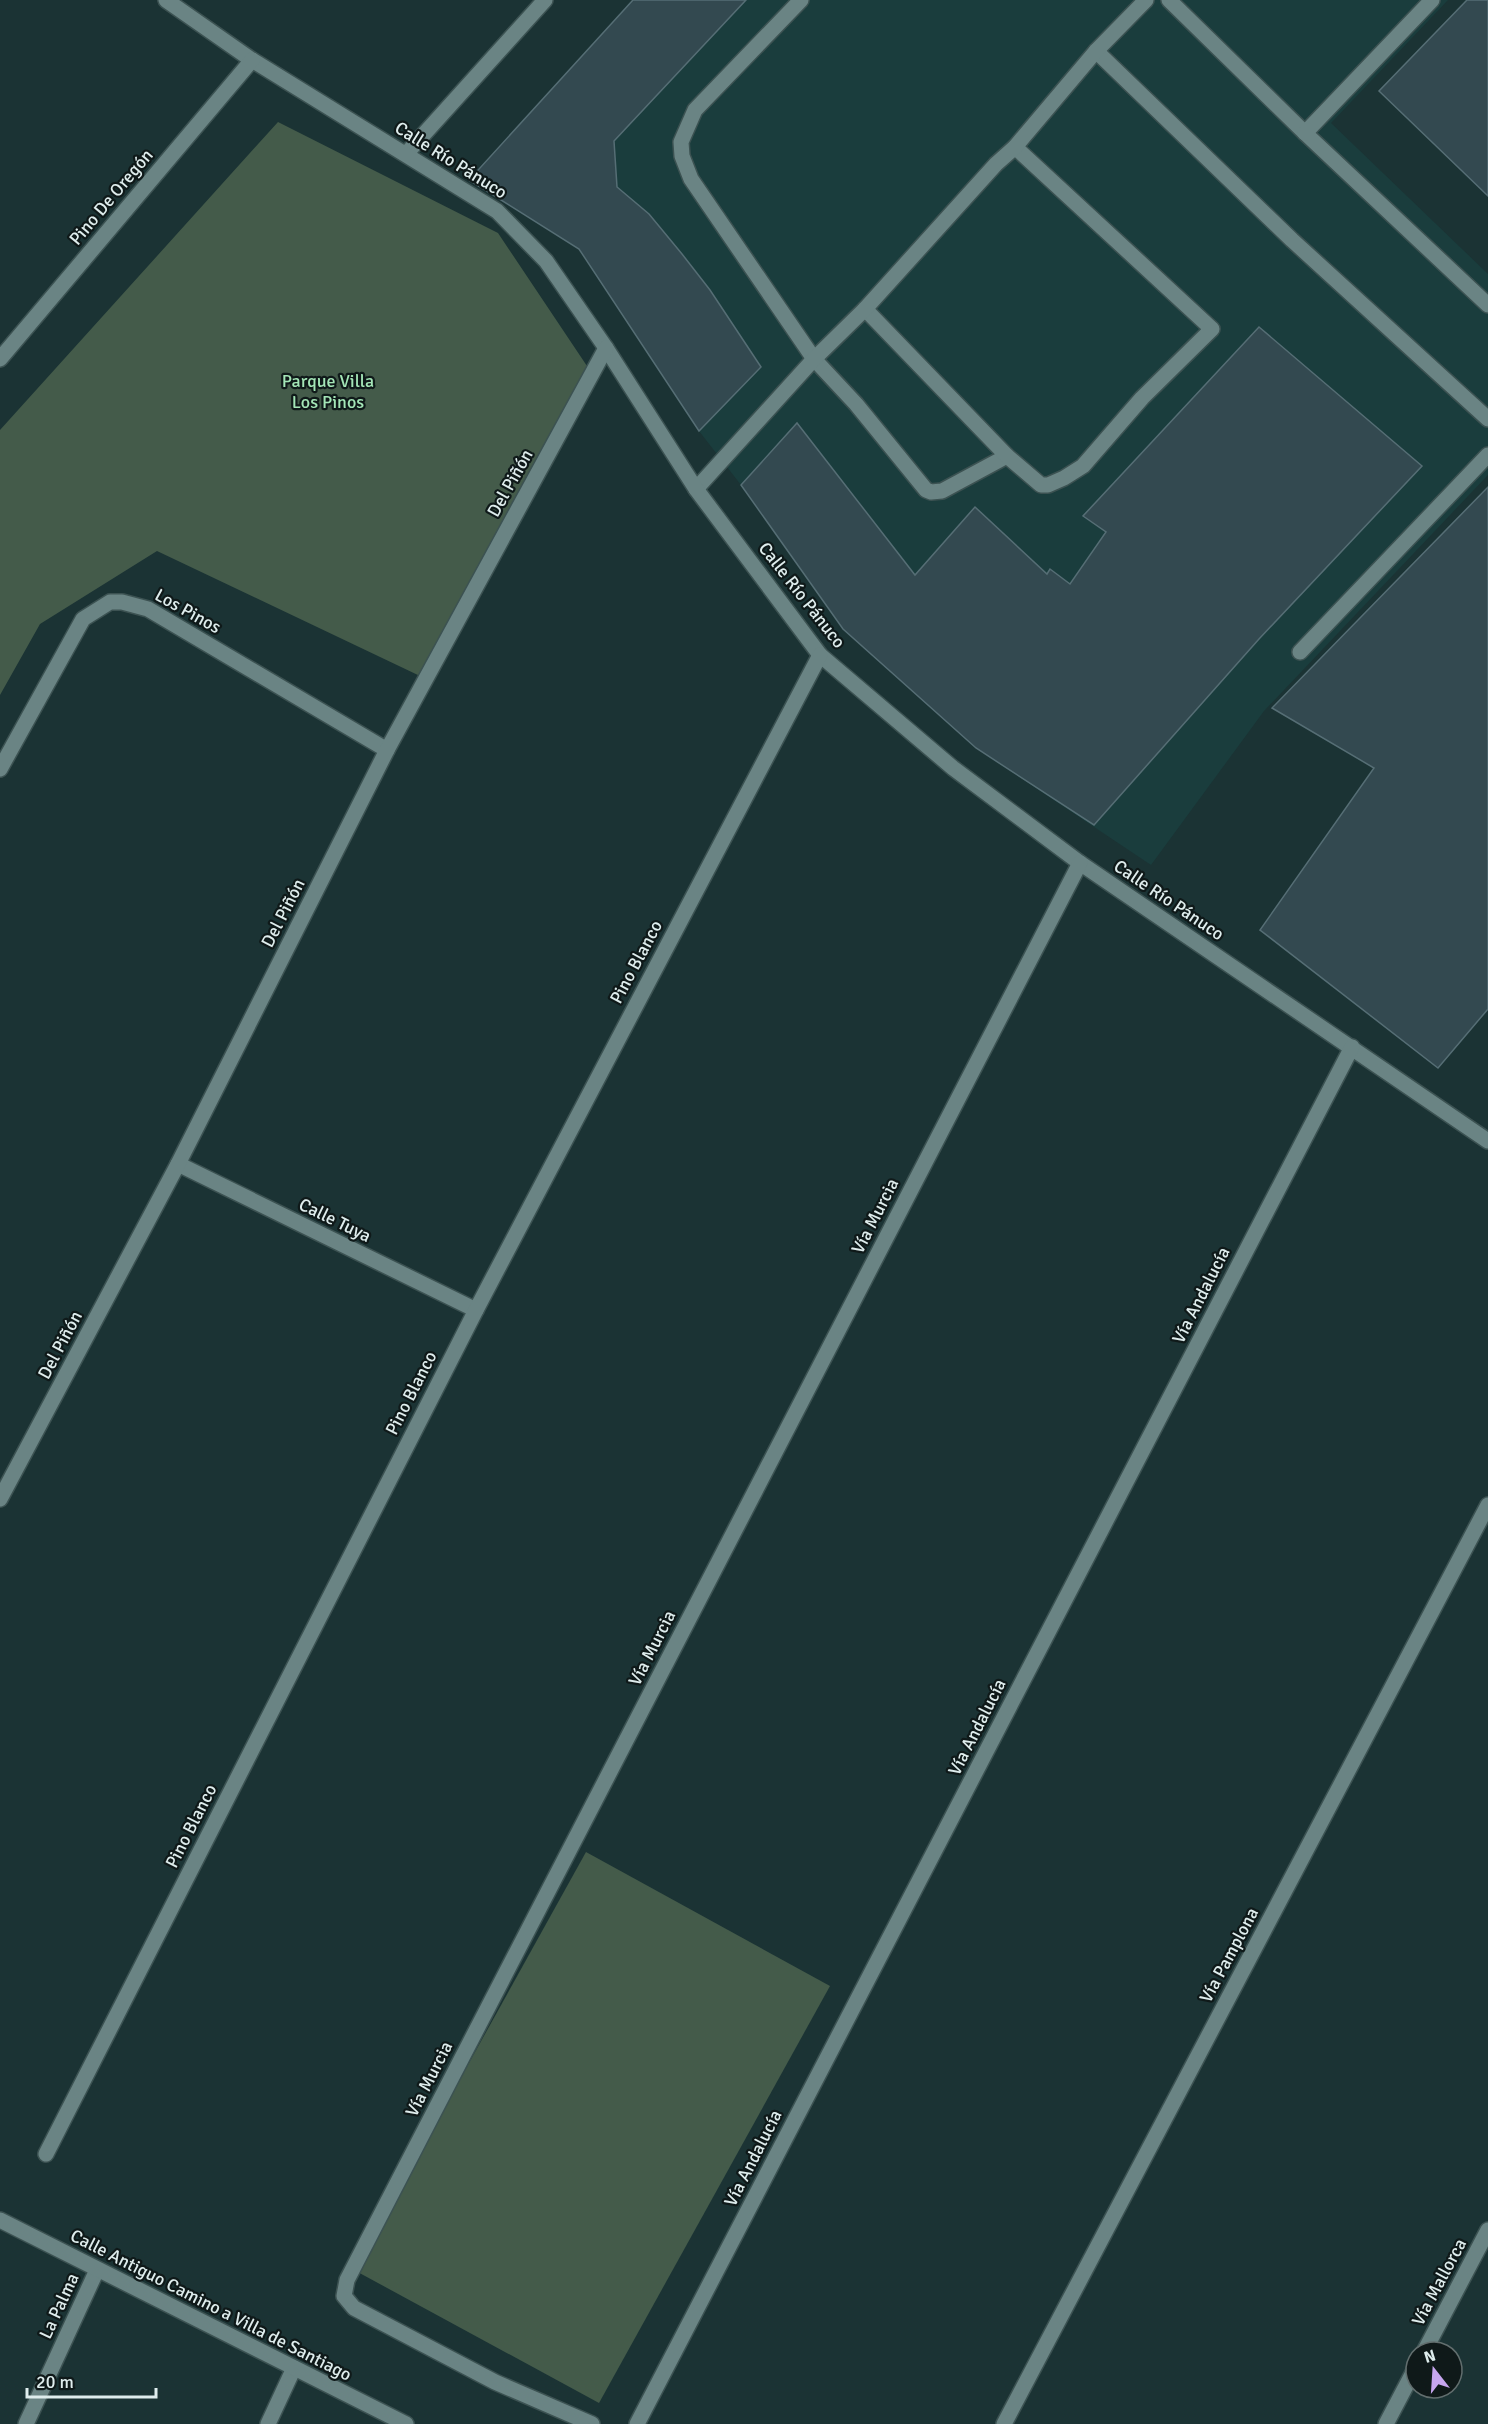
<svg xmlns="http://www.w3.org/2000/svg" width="1488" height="2424" font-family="Signika,sans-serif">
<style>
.built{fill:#1a3d3d}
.green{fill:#445b4a}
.building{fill:#334950;stroke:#566e75;stroke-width:1.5}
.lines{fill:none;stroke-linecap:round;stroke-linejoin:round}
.lane-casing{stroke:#3c5252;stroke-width:18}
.street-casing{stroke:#3c5252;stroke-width:18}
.secondary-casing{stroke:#3c5252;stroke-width:18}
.lane{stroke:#6a8484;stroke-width:15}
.street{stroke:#6a8484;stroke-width:15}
.secondary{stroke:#6a8484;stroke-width:15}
.labels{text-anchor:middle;stroke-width:4.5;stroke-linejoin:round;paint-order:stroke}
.street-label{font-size:18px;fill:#dfeded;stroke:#0f1919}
.park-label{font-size:18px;fill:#a4e6b7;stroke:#0f1919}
</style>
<rect width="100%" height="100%" fill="#1b3334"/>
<polygon class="built" points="633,0 1448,0 1331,123 1488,274 1488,475 1264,711 1151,865 976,748 843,629 741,485 699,431 579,249 469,180"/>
<g class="green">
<polygon points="278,122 498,233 589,369 420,676 157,551 40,624 0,695 0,430"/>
<polygon points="586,1852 830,1986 599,2403 354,2270"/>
</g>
<g class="building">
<polygon points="633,0 746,0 614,141 617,187 649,214 682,254 710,290 761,367 699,431 579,249 469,180"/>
<polygon points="1467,0 1488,0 1488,196 1379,91"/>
<polygon points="1259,327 1422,466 1259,639 1094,825 976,748 843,629 741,485 797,423 915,575 975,507 1047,574 1050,569 1070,584 1106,532 1083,516"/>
<polygon points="1488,487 1488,1009 1438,1068 1260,930 1374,768 1272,708"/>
</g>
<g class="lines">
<g class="lane-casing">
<g id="lane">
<polyline points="801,0 695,110 681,142 682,156 691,179 814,359 856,404 926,490 931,492 942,491 1007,456"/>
<polyline points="1169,0 1305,133 1488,305"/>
<polyline points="1096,51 1292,240 1488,419"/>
<polyline points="1305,133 1432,0"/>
<polyline points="406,154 545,0"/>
<polyline points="865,309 1007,456 1041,485 1048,485 1064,478 1083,466 1142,398 1212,329 1015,147"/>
<polyline points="696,489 814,359 865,309 996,164 1015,147 1096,51 1146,0"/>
<polyline points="1300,652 1488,455"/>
</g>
</g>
<g class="street-casing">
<g id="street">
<polyline points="166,0 252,60 497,211 546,261 606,348 696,489 820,655 953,768 1080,863 1488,1141"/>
<polyline points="0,359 252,60"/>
<polyline points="0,769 83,619 110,602 122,602 148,609 387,750"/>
<polyline points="178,1164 476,1310"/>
<polyline points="0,1499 178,1164 387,750 606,348"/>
<polyline points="46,2154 476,1310 820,655"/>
<polyline points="1424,2352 1488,2230"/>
<polyline points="26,2424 97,2270"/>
<polyline points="268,2424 294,2368"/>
<polyline points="592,2424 495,2382 354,2308 344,2296 347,2280 1080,863"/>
<polyline points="637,2424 1352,1047"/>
<polyline points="1004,2424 1488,1505"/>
<polyline points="1386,2424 1416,2367"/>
</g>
</g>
<g class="secondary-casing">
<polyline id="secondary" points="0,2220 406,2424"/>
</g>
<use href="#lane" class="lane"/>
<use href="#street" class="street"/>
<use href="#secondary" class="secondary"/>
</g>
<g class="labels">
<g class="street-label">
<text transform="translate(451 160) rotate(32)" y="6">Calle Río Pánuco</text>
<text transform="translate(111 197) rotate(-50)" y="6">Pino De Oregón</text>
<text transform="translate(510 483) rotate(-61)" y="6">Del Piñón</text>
<text transform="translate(802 595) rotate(52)" y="6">Calle Río Pánuco</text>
<text transform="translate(188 611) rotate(29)" y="6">Los Pinos</text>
<text transform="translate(1169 900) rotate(34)" y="6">Calle Río Pánuco</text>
<text transform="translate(283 913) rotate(-63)" y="6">Del Piñón</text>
<text transform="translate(636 962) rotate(-62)" y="6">Pino Blanco</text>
<text transform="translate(875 1216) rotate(-63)" y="6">Vía Murcia</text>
<text transform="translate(335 1220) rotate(26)" y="6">Calle Tuya</text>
<text transform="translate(1201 1295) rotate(-63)" y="6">Vía Andalucía</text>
<text transform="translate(60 1345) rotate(-62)" y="6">Del Piñón</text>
<text transform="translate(411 1393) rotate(-63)" y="6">Pino Blanco</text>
<text transform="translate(652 1648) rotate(-63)" y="6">Vía Murcia</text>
<text transform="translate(977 1727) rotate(-63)" y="6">Vía Andalucía</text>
<text transform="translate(191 1826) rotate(-63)" y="6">Pino Blanco</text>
<text transform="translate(1229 1955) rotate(-62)" y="6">Vía Pamplona</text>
<text transform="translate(429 2079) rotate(-63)" y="6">Vía Murcia</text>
<text transform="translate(753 2158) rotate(-63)" y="6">Vía Andalucía</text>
<text transform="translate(1439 2282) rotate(-62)" y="6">Vía Mallorca</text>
<text transform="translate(211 2305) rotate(27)" y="6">Calle Antiguo Camino a Villa de Santiago</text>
<text transform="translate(59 2306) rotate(-65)" y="6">La Palma</text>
</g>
<g class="park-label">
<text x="328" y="387">Parque Villa<tspan x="328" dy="21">Los Pinos</tspan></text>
</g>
</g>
<g transform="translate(1434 2370) rotate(343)"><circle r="28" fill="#0f1919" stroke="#626e6e" stroke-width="1.5"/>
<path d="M0-4.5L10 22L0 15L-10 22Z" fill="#c7a6ef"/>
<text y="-9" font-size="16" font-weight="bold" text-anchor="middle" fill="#dfeded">N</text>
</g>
<path d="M27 2388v9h129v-9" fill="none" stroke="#dfeded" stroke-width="3"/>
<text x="36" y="2388" font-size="18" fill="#dfeded" stroke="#0f1919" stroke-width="4.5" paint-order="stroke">20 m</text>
</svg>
